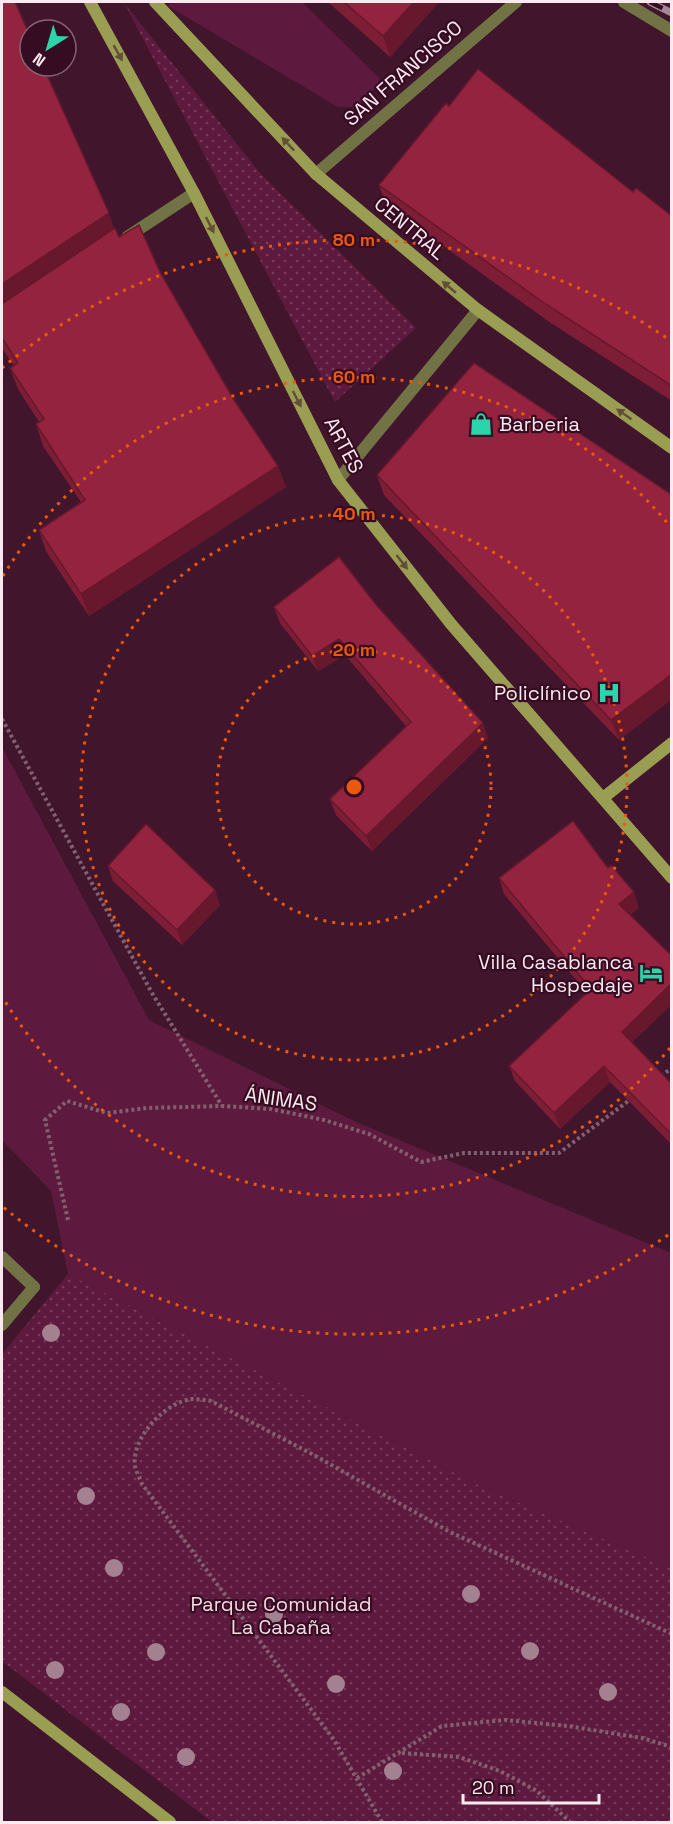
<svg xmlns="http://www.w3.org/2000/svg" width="673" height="1824" font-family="'Space Grotesk',sans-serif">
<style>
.grass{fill:#5e1a3e}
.park{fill:url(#park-dots)}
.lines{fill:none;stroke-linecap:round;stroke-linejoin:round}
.path{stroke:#826070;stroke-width:4;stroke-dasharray:3 3;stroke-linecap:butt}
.lane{stroke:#717345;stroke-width:12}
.street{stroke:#717345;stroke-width:12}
.secondary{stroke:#9a9e52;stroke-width:12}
.rail-casing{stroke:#a58795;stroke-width:7}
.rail{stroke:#360c22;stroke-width:4.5;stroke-dasharray:14;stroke-linecap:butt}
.tree{fill:#a48191}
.wall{fill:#7e1e36}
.shaded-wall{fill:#67182c}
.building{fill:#93233f;stroke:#67182c;stroke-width:1.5}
.oneway{fill:#634e38}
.ring{fill:none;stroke:#e8590c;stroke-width:3;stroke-dasharray:3 6}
.labels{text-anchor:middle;stroke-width:4.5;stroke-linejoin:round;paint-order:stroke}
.street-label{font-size:20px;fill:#fbe9f0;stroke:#360c22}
.poi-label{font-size:20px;fill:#fbe9f0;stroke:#360c22;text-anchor:end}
.park-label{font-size:20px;fill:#f5d9e4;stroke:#360c22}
.centre{fill:#e8590c;stroke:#360c22;stroke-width:3}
.ring-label{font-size:18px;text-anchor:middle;font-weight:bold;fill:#e8590c;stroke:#360c22;stroke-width:4.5;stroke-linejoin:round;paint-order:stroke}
</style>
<defs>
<pattern id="park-dots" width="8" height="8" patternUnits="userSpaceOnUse" patternTransform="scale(1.5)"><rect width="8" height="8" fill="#5e1a3e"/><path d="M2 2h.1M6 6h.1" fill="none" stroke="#763b5a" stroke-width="1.8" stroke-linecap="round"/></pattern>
</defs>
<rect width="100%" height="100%" fill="#41162c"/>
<g class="grass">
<polygon points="173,2 302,2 380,79 362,107 338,107 168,6"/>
<polygon points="2,747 149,1020 356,1122 671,1253 671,1568 478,1485 68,1274 51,1191 2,1140"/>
</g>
<g class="park">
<polygon points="124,3 260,173 416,328 335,402"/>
<polygon points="68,1274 478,1485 671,1568 671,1822 212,1822 2,1661 2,1354"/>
</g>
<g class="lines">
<g class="path">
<polyline points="2,719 152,993 222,1106"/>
<polyline points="661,1076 672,1068"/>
<polyline points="68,1220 45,1120 67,1101 107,1113 147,1108 222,1106 271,1109 324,1120 369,1134 421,1162 464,1153 559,1153 631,1099"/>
<polyline points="402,1753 459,1757 500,1771 537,1791 570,1822"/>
<polyline points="357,1778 442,1726 505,1720 568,1726 642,1738 672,1747"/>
<path d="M382,1822L334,1740L142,1484C140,1478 136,1472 135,1466C131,1438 165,1402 192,1399C198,1399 205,1400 211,1401L312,1454L450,1532L672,1634"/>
</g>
<g class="lane">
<polyline points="127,237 194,193"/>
<polyline points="2,1257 34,1287"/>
</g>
<g class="street">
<polyline points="624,2 672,31"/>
<polyline points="316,174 516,2"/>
<polyline points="338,480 478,310"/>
<polyline points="2,1325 34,1287"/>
</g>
<g class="secondary">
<polyline points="90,2 194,193 338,480 451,624 672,878"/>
<polyline points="155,2 316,174 478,310 672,448"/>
<polyline points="603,798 672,743"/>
<polyline points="2,1692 170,1822"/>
</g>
<g class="rail-casing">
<polyline id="rail" points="650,2 672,13"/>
</g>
<use href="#rail" class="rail"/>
</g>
<g class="tree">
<circle cx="51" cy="1333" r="9"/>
<circle cx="86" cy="1496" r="9"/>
<circle cx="114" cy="1568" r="9"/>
<circle cx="471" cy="1594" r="9"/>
<circle cx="274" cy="1614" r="9"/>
<circle cx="530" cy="1651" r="9"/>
<circle cx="156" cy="1652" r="9"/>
<circle cx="55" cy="1670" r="9"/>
<circle cx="336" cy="1684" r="9"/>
<circle cx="608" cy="1692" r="9"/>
<circle cx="121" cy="1712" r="9"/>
<circle cx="186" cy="1757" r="9"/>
<circle cx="393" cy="1771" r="9"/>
</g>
<g class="wall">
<polygon points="2,2 114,229 119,237 160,272 191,326 286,487 89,616 46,551 39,530 81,502 43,446 36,424 39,422 18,389 10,368 14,366 2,348"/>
<polygon points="328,2 439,2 390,57"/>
<polygon points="449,106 633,192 672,216 672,401 551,323 386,205 379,185"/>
<polygon points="377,475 672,495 672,699 619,740 384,495"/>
<polygon points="377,606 488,738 372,851 336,815 330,799 406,726 345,655 318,671 280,623 274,607"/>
<polygon points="108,866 220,905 182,945 113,881"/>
<polygon points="608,868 639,908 630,915 672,956 672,1004 632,1042 670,1082 672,1081 672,1145 610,1082 560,1129 515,1081 509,1066 587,993 504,894 499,878"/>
</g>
<g class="shaded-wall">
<polygon points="414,2 439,2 390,57 383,36"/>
<polygon points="109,213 116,234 2,310 2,284"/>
<polygon points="278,466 286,487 89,616 81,594"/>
<polygon points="339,639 345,655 318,671 312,656"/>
<polygon points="672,674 672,699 619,740 611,720"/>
<polygon points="483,723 488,738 372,851 366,836"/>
<polygon points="215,890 220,905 182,945 177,930"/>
<polygon points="634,892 639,908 624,920 619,904"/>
<polygon points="672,983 672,1004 627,1047 622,1032"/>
<polygon points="604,1066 610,1082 560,1129 554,1113"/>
</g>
<g class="building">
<polygon points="2,2 15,2 30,36 30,66 43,66 109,213 2,284"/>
<polygon points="344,2 414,2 383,36"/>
<polygon points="478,69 633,192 636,188 672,216 672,386 544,303 379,185 446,103 449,106"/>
<polygon points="139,225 160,272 191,326 234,400 278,466 81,594 39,530 85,500 36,424 44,419 10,368 18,363 2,338 2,304 115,228 119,237"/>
<polygon points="474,363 672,495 672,674 611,720 377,475"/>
<polygon points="339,557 377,606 483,723 366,836 330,799 411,722 339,639 312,656 274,607"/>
<polygon points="573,821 608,868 611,865 634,892 619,904 672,956 672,983 622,1032 670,1082 672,1081 672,1135 604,1066 554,1113 509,1066 591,989 499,878"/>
<polygon points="146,824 215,890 177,930 108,866"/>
</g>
<defs><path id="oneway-solid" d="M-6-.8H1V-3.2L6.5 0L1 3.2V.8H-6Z" transform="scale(1.5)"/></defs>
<g class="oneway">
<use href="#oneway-solid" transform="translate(118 53) rotate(61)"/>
<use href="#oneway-solid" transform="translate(288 144) rotate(-133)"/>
<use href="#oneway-solid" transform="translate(210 225) rotate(63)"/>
<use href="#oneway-solid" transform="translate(449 287) rotate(-140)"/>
<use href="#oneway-solid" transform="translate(297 399) rotate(63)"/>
<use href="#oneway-solid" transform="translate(624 414) rotate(-145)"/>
<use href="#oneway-solid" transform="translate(402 562) rotate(52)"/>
</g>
<g class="ring">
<circle cx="354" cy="787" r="137"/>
<circle cx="354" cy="787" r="273"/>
<path d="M670 1048A410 410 0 0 1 3 998M3 576A410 410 0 0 1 670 526"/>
<path d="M668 1235A547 547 0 0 1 2 1206M2 368A547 547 0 0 1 668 339"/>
</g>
<defs>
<g id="shop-bare" transform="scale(1.8)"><path d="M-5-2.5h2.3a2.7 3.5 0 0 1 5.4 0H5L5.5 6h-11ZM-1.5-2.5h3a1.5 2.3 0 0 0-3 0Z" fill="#2bd5ac" stroke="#360c22" stroke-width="2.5" paint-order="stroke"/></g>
<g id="hospital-bare" transform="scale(1.8)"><path d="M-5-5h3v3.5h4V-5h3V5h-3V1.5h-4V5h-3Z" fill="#2bd5ac" stroke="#360c22" stroke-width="2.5" paint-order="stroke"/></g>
<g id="hotel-bare" transform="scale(1.8)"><path d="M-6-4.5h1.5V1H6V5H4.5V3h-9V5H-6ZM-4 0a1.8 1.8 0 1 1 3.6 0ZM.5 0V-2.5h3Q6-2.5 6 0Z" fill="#2bd5ac" stroke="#360c22" stroke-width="2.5" paint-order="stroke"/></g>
</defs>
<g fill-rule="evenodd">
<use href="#shop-bare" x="481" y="424"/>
<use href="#hospital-bare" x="609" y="693"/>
<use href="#hotel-bare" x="651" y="973"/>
</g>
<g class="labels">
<g class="street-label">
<text transform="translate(403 73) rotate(-41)" y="7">SAN FRANCISCO</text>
<text transform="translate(410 228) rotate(40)" y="7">CENTRAL</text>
<text transform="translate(344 445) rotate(62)" y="7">ARTES</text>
<text transform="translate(281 1099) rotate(8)" y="7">ÁNIMAS</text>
</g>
<g class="poi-label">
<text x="499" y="431" text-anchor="start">Barberia</text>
<text x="591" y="700">Policlínico</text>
<text x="633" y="969">Villa Casablanca<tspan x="633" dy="23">Hospedaje</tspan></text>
</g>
<g class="park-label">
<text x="281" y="1611">Parque Comunidad<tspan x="281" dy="23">La Cabaña</tspan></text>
</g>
</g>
<circle cx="354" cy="787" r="9" class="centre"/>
<g class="ring-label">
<text x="354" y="246">80 m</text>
<text x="354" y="383">60 m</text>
<text x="354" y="520">40 m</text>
<text x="354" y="656">20 m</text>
</g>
<rect width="673" height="1824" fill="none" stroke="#fbe9f0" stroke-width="6"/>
<g transform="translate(48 48) rotate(217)"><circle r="28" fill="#360c22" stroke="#856474" stroke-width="1.5"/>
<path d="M0-4.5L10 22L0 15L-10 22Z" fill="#2bd5ac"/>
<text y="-9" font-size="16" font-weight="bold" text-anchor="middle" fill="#fbe9f0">N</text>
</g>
<path d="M463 1794v9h136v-9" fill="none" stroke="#fbe9f0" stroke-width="3"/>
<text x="472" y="1794" font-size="18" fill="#fbe9f0" stroke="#360c22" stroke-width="4.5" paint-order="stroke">20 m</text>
</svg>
